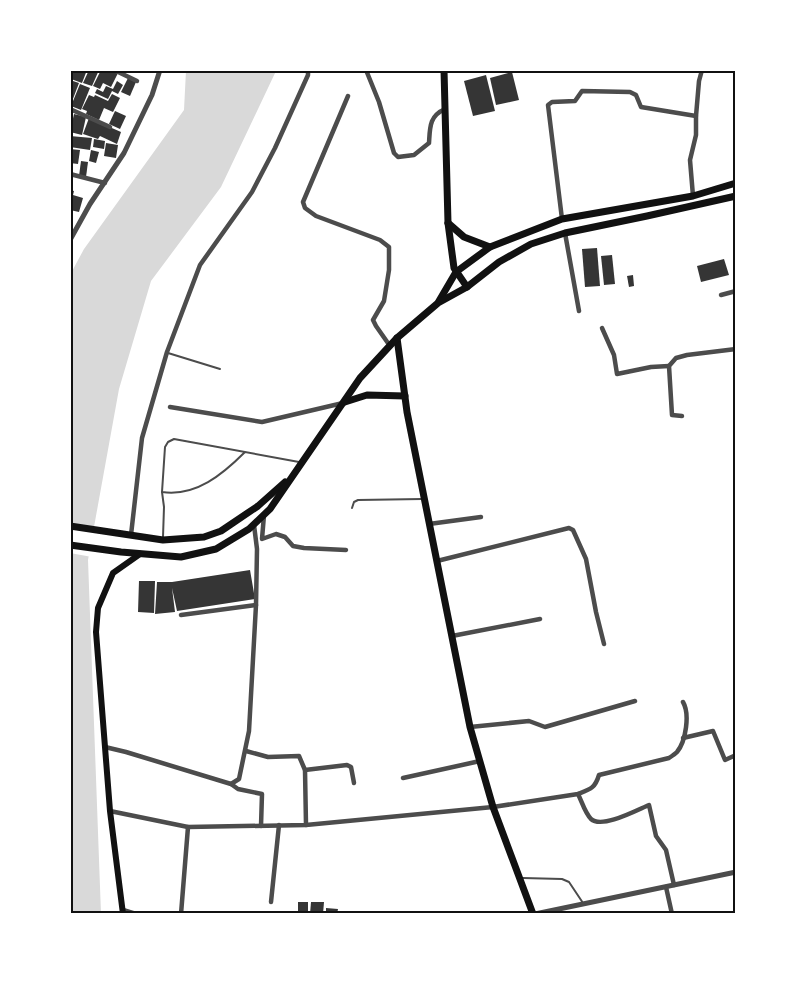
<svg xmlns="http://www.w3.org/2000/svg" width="806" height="984" font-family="'Work Sans',sans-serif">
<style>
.water{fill:#d9d9d9}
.pier{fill:#fff}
.building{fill:#353535}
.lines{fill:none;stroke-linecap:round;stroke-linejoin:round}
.service{stroke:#4c4c4c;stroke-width:2}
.minor{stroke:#4c4c4c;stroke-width:4.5}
.tertiary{stroke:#4c4c4c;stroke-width:5}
.secondary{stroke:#111;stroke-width:6}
.primary{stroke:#111;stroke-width:7}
.trunk{stroke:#111;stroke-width:7}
.neatline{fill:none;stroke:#111;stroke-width:2}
</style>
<rect width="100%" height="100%" fill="#fff"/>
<polygon class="water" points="186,71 276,71 221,187 151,281 119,389 88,560 101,914 70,913 70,275 84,249 184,110"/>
<polygon class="pier" points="71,524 96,528 92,557 70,553"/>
<g class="building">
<polygon points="74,70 87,70 82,83 71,79"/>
<polygon points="89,70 99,70 92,86 83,83"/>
<polygon points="101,70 112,70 118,73 111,87 103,83 100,89 93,86"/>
<polygon points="512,72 519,100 496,105 490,78"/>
<polygon points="486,75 495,111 473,116 464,81"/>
<polygon points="128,78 136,82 130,96 121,92"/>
<polygon points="70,80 79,83 71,104 70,104"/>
<polygon points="117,81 123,85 118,94 112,91 108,99 95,93 97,89 103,92 106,86 113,89"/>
<polygon points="80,84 90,88 81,110 71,106"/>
<polygon points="112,94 120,98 113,112 104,108 99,120 86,114 87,111 82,109 89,95 94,97 95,95 108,101"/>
<polygon points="115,111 126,116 120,129 109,124"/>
<polygon points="74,114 86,117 82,135 70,132"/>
<polygon points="89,118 121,132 117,144 100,136 98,139 83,134"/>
<polygon points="70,136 92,138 90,150 70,147"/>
<polygon points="94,139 105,141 104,149 93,147"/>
<polygon points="106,143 118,145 116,158 104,156"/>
<polygon points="70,149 80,150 78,164 70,163"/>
<polygon points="91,150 99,152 96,163 89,161"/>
<polygon points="81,161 88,162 86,177 79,176"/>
<polygon points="70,190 74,191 73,195 83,198 79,212 70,210"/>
<polygon points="597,248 600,286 585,287 582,249"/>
<polygon points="612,255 615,284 604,285 601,256"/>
<polygon points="724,259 729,275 701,282 697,266"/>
<polygon points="633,275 634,286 629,287 627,276"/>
<polygon points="250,570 255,599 177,611 172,588 175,612 155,614 157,582 172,582"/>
<polygon points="139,581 155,581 154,613 138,612"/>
<rect x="298" y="902" width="10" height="12"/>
<polygon points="311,902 324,902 323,914 310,914"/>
<polygon points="326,908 338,909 337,914 326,914"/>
</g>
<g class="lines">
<g class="service">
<polyline points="168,353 220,369"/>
<path d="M245,452C223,474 196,497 162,492L165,447L168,442L174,439L299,462"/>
<polyline points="162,492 164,507 163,537"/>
<polyline points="352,508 354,502 358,500 422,499"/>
<polyline points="523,878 562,879 569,882 583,903"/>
</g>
<g class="minor">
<polyline points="114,70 137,81"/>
<path d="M366,70L379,102L394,153L398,157L414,155L429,143C430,128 429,116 445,109"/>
<polyline points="348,96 303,202 305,208 316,216 380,240 389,247 389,270 384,301 373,320 376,326 390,346"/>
<polyline points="70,109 110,127"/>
<polyline points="70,174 105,183"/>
<polyline points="693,196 690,160 696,135 696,116 699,81 702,70"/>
<polyline points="562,219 548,105 552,102 575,101 582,91 630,92 636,95 641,107 696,116"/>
<polyline points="565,233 579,311"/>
<polyline points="721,295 736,291"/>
<polyline points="602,328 614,355 617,374 651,367 669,366"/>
<polyline points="170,407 262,422 343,403"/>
<polyline points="682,416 672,415 669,366 676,358 687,355 736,349"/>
<polyline points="264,515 262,539 276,534 285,537 293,546 304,548 346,550"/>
<polyline points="429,524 481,517"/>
<polyline points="131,535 142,438 167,352 200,265 252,192 275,148 308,75 308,70"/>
<polyline points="437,561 569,528 573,530 586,559 596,612 604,644"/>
<polyline points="181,615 256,605"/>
<polyline points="452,636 540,619"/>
<polyline points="470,727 529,721 545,727 635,701"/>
<polyline points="683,738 713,731 725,760 736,755"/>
<polyline points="105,747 126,752 231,784 239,779 249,731 256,605 257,549 254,525"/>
<polyline points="246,751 268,757 299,756 305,770 306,825"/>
<polyline points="305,770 347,765 351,767 354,783"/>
<polyline points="403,778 480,761"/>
<polyline points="231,784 238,789 262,794 261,826"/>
<path d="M578,794C582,802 585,813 591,819C602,829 637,810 649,805L656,836L666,850L674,885"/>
<path d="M110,811L188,827L306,825L493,807L578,794C591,789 595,788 599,775L669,758C672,756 675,754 677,752C686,741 690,714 683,702"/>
<polyline points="666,887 672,914"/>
<polyline points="271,902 279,825"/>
<polyline points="123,910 136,914"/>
<polyline points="181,914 188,827"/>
</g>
<g class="tertiary">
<polyline points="70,240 90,204 124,153 152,95 160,70"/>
<polyline points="535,914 736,872"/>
</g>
<polyline class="secondary" points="123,914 110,811 96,632 98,608 113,573 140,554"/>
<polyline class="primary" points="444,70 448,223 454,268 467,287"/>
<g class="trunk">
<polyline points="448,223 464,237 490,247"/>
<polyline points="439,301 456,272 490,247 562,219 693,196 736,183"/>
<polyline points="397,338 407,412 470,727 493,807 533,914"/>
<polyline points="345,402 367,395 405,396"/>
<polyline points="70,526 163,540 204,537 221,531 258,506 285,482"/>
<polyline points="70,545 121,552 181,557 216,549 249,529 270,509 360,378 397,338 438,303 467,287 499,262 531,244 565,233 647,216 736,196"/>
</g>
</g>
<rect width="806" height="984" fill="none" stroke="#ffffff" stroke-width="144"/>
<rect x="72" y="72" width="662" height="840" class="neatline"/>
</svg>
